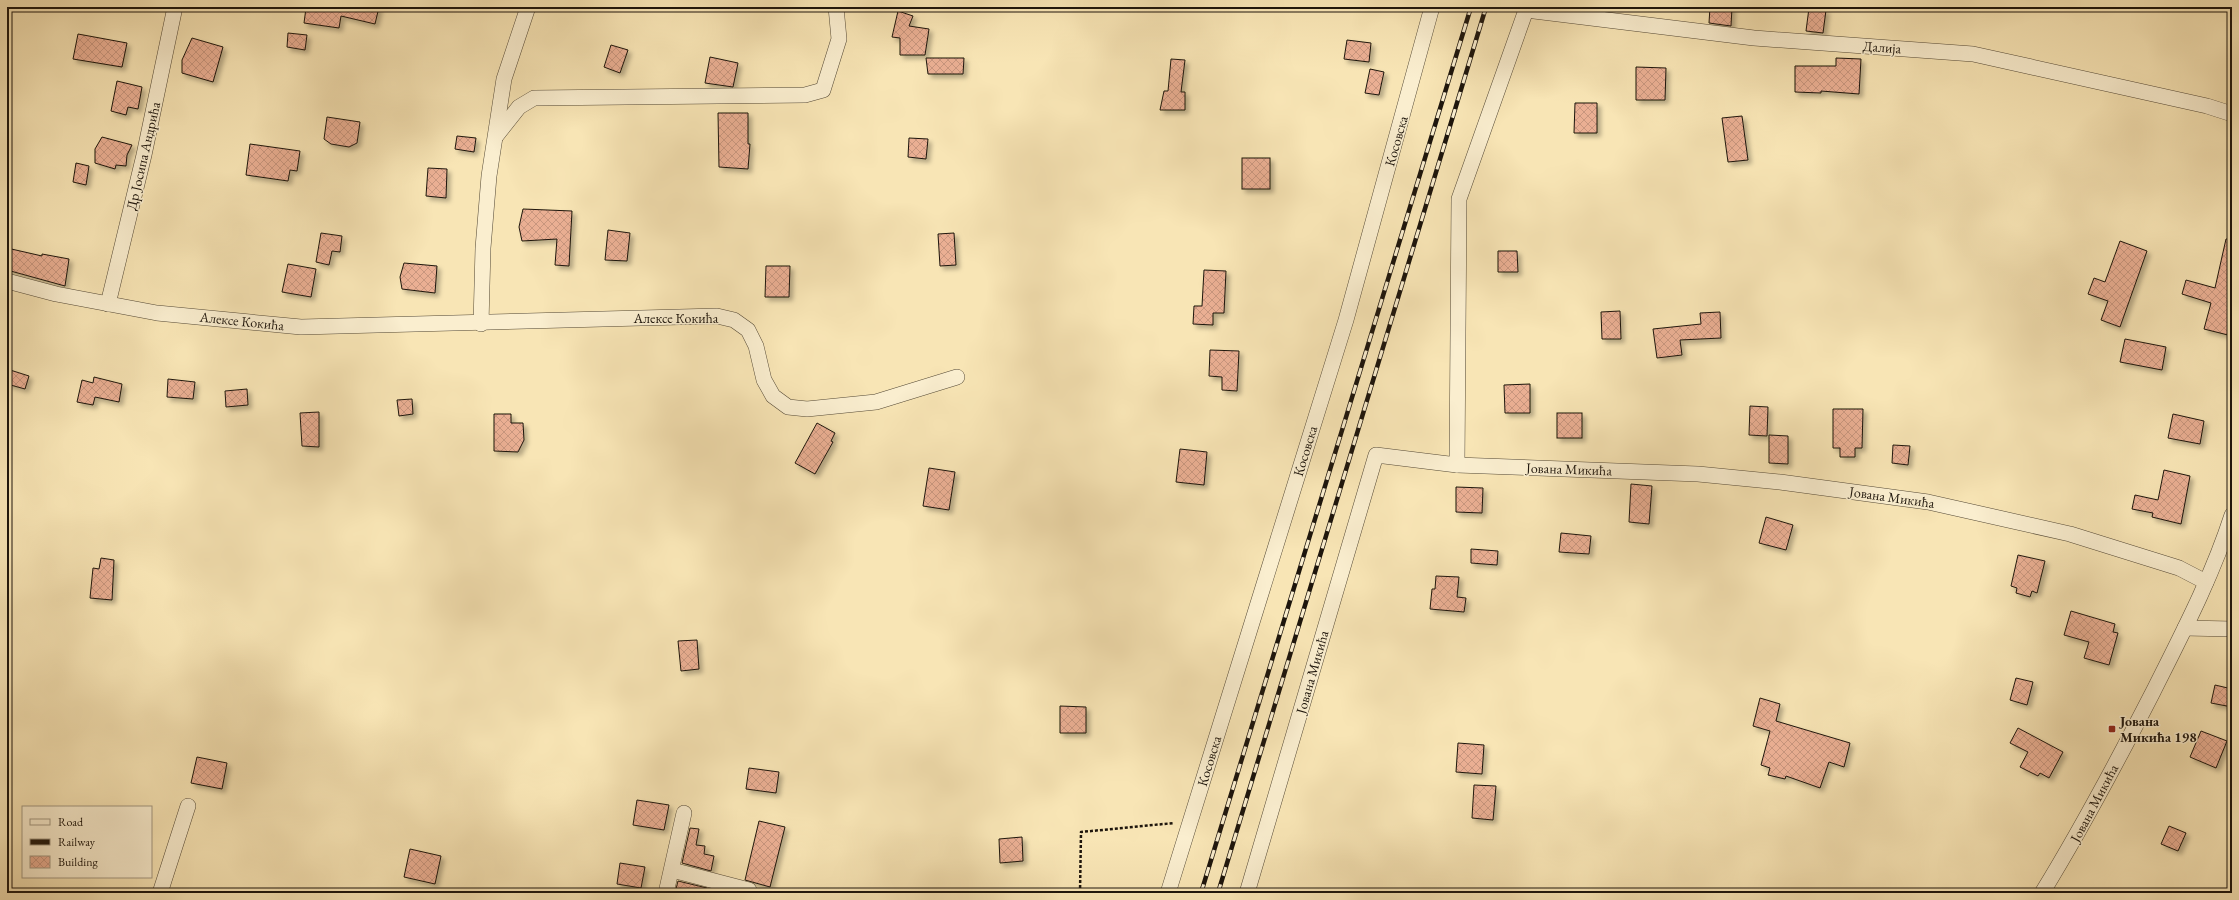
<svg xmlns="http://www.w3.org/2000/svg" width="2239" height="900" font-family="'EB Garamond',serif">
<style>
.building{fill:url(#building-cross-hatch);stroke:#1d150c;filter:url(#shadow)}
.lines{fill:none;stroke-linecap:round;stroke-linejoin:round}
.street-casing{stroke:#544936;stroke-width:16}
.path{stroke:#1d150c;stroke-width:2.5;stroke-dasharray:3 2;stroke-linecap:butt}
.street{stroke:#faeecf;stroke-width:15}
.rail-casing{stroke:#1d150c;stroke-width:4.5}
.rail{stroke:#faeecf;stroke-width:3;stroke-dasharray:9;stroke-linecap:butt}
.poi-dot{fill:#8f2418;stroke:#faeecf;stroke-width:1.5}
.labels{text-anchor:middle;stroke-width:3;stroke-linejoin:round;paint-order:stroke}
.street-label{font-size:14px;fill:#1d150c;stroke:#faeecf}
.poi-label{font-size:14px;font-weight:bold;fill:#1d150c;stroke:#faeecf;text-anchor:start}
</style>
<defs>
<pattern id="building-cross-hatch" width="8" height="8" patternUnits="userSpaceOnUse"><rect width="8" height="8" fill="#eaaf93"/><path d="M0 0l8 8M0 8l8-8" fill="none" stroke="#c8967e"/></pattern>
<filter id="shadow"><feDropShadow dx="3.5" dy="3.5" stdDeviation="2" flood-color="#0004"/></filter>
</defs>
<rect width="100%" height="100%" fill="#f8e5b5"/>
<filter id="stains"><feTurbulence type="fractalNoise" baseFrequency=".005" numOctaves="4"/><feColorMatrix values="0 0 0 0 .2 0 0 0 0 .09 0 0 0 0 .02 0 0 0 .5 -.17"/></filter>
<radialGradient id="worn" r=".72"><stop offset=".6" stop-color="#630" stop-opacity="0"/><stop offset="1" stop-color="#630" stop-opacity=".3"/></radialGradient>
<g class="building">
<polygon points="312,7 379,7 375,24 341,16 339,28 304,23 306,8 311,9"/>
<polygon points="1710,7 1732,7 1731,26 1709,23"/>
<polygon points="1809,8 1826,10 1823,33 1806,31"/>
<polygon points="898,11 913,16 909,26 929,29 925,55 900,55 900,38 892,37"/>
<polygon points="288,33 307,35 305,50 287,47"/>
<polygon points="78,34 127,43 122,67 73,59"/>
<polygon points="192,38 223,47 213,82 182,73 182,60"/>
<polygon points="1347,40 1371,43 1369,62 1344,59"/>
<polygon points="611,45 628,50 620,73 604,67"/>
<polygon points="710,57 738,63 733,87 705,83"/>
<polygon points="926,58 964,58 963,74 928,74"/>
<polygon points="1836,58 1861,59 1859,94 1821,91 1821,93 1795,92 1795,66 1836,66"/>
<polygon points="1171,59 1185,60 1181,92 1185,92 1185,110 1160,110 1164,91 1168,91"/>
<polygon points="1636,67 1666,68 1665,100 1636,100"/>
<polygon points="1370,69 1384,72 1379,95 1365,93"/>
<polygon points="117,81 142,87 138,109 128,107 126,115 111,111"/>
<polygon points="1575,103 1597,103 1597,133 1574,133"/>
<polygon points="718,113 748,113 748,144 750,144 748,169 719,167"/>
<polygon points="1742,116 1748,160 1728,162 1722,118"/>
<polygon points="327,117 360,122 357,143 349,147 331,144 324,139"/>
<polygon points="457,136 476,138 474,152 455,149"/>
<polygon points="102,137 132,145 127,155 126,166 116,165 115,169 95,163 95,149"/>
<polygon points="909,138 928,139 926,159 908,157"/>
<polygon points="250,144 300,151 297,171 290,170 288,181 246,175"/>
<rect x="1242" y="158" width="28" height="31"/>
<polygon points="76,163 89,166 86,185 73,182"/>
<polygon points="428,168 447,169 446,198 426,196"/>
<polygon points="523,209 572,211 569,266 555,265 557,239 522,241 519,227"/>
<polygon points="608,230 630,233 627,261 605,260"/>
<polygon points="321,233 342,236 340,252 332,251 329,265 316,262"/>
<polygon points="954,233 956,265 940,266 938,234"/>
<polygon points="2226,239 2232,239 2232,336 2204,329 2211,303 2182,294 2186,280 2215,288"/>
<polygon points="2120,241 2147,251 2120,327 2101,320 2108,301 2088,294 2094,278 2105,282"/>
<polygon points="7,248 42,256 42,254 69,259 65,286 7,270"/>
<polygon points="1498,251 1517,251 1518,272 1498,272"/>
<polygon points="404,263 437,266 435,293 402,289 400,277"/>
<polygon points="288,264 316,269 311,297 282,292"/>
<polygon points="766,266 790,266 789,297 765,297"/>
<polygon points="1204,270 1226,271 1224,313 1213,313 1213,325 1193,324 1194,306 1202,306"/>
<polygon points="1620,311 1621,339 1602,339 1601,312"/>
<polygon points="1720,312 1721,338 1680,340 1682,355 1657,358 1653,329 1701,324 1700,313"/>
<polygon points="2125,339 2166,347 2162,370 2120,362"/>
<polygon points="1210,350 1239,351 1237,391 1222,390 1222,377 1209,376"/>
<polygon points="7,369 29,376 25,389 7,384"/>
<polygon points="94,377 122,384 119,402 95,397 93,405 77,402 82,380 93,383"/>
<polygon points="168,379 195,382 193,399 167,397"/>
<polygon points="1530,384 1530,413 1505,413 1504,385"/>
<polygon points="247,389 248,405 226,407 225,391"/>
<polygon points="412,399 413,414 399,416 397,400"/>
<polygon points="1750,406 1768,407 1767,436 1749,435"/>
<polygon points="1833,409 1863,409 1862,448 1855,448 1855,457 1840,457 1840,448 1833,448"/>
<polygon points="319,412 319,447 302,446 300,413"/>
<rect x="1557" y="413" width="25" height="25"/>
<polygon points="494,414 511,414 511,423 523,423 524,440 518,452 494,451"/>
<polygon points="2173,414 2204,421 2200,444 2168,438"/>
<polygon points="817,423 835,433 831,441 833,442 815,474 795,463"/>
<polygon points="1769,435 1788,436 1788,464 1769,463"/>
<polygon points="1893,445 1910,446 1908,465 1892,463"/>
<polygon points="1180,449 1207,452 1204,485 1176,482"/>
<polygon points="929,468 955,472 949,510 923,506"/>
<polygon points="2164,470 2190,476 2181,524 2152,517 2153,513 2132,509 2135,495 2158,500"/>
<polygon points="1631,484 1652,486 1649,524 1629,522"/>
<polygon points="1456,487 1483,488 1482,513 1456,512"/>
<polygon points="1766,517 1793,525 1786,550 1759,543"/>
<polygon points="1561,533 1591,536 1589,554 1559,552"/>
<polygon points="1471,549 1498,551 1497,565 1471,563"/>
<polygon points="2018,555 2045,561 2037,593 2032,591 2030,597 2016,593 2017,588 2011,586"/>
<polygon points="101,558 114,560 112,600 90,598 93,568 99,569"/>
<polygon points="1436,576 1459,577 1457,597 1466,598 1464,612 1430,609 1432,589 1435,589"/>
<polygon points="2071,611 2115,624 2113,632 2118,633 2109,665 2084,658 2089,642 2064,635"/>
<polygon points="697,640 699,669 681,671 678,641"/>
<polygon points="2016,678 2033,682 2027,705 2010,700"/>
<polygon points="2215,685 2232,689 2232,707 2211,703"/>
<polygon points="1760,698 1780,704 1776,721 1850,743 1844,767 1829,762 1820,788 1786,776 1785,779 1768,775 1770,768 1761,765 1770,731 1753,726"/>
<polygon points="1060,706 1086,707 1086,733 1060,733"/>
<polygon points="2018,728 2063,752 2049,778 2040,773 2038,776 2020,767 2028,752 2010,743"/>
<polygon points="2201,731 2227,741 2216,768 2190,757"/>
<polygon points="1458,743 1484,745 1482,774 1456,772"/>
<polygon points="197,757 227,763 222,789 191,783"/>
<polygon points="749,768 779,772 776,793 746,789"/>
<polygon points="1474,785 1496,786 1493,820 1472,818"/>
<polygon points="637,800 669,805 664,830 633,825"/>
<polygon points="759,821 785,827 770,887 745,880"/>
<polygon points="2169,826 2186,833 2178,851 2161,844"/>
<polygon points="690,828 699,829 696,845 705,846 704,854 714,856 711,871 682,863"/>
<polygon points="1022,837 1023,861 1000,863 999,839"/>
<polygon points="410,849 441,856 435,884 404,877"/>
<polygon points="620,863 645,867 641,888 617,884"/>
<polygon points="678,881 707,888 706,893 675,893"/>
</g>
<g class="lines">
<g class="street-casing">
<g id="street">
<polyline points="496,136 519,107 534,98 805,95 823,90 839,39 836,7"/>
<polyline points="7,281 56,294 157,313 301,327 717,316 734,320 748,330 756,346 764,380 773,396 788,407 807,409 876,402 957,377"/>
<polyline points="108,304 144,155 175,7"/>
<polyline points="481,324 483,248 489,176 504,79 528,7"/>
<polyline points="1457,465 1459,199 1526,10 1754,38 1973,54 2207,106 2232,114"/>
<polyline points="2185,628 2232,629"/>
<polyline points="672,870 749,890"/>
<polyline points="160,893 188,806"/>
<polyline points="666,893 684,813"/>
<polyline points="1168,893 1346,320 1432,7"/>
<polyline points="1247,893 1376,455 1457,465 1698,474 1780,482 1928,502 2070,534 2179,568 2206,582"/>
<path d="M2042,893C2082,828 2118,760 2153,692C2182,634 2212,577 2232,515"/>
</g>
</g>
<polyline class="path" points="1080,893 1081,832 1174,823"/>
<use href="#street" class="street"/>
<g class="rail-casing">
<g id="rail">
<polyline points="1201,893 1471,7"/>
<polyline points="1218,893 1486,7"/>
</g>
</g>
<use href="#rail" class="rail"/>
</g>
<rect class="poi-dot" x="2108" y="725" width="8" height="8" rx="2"/>
<g class="labels">
<g class="street-label">
<text transform="translate(1882 47) rotate(4)" y="5">Далија</text>
<text transform="translate(1396 141) rotate(-74)" y="5">Косовска</text>
<text transform="translate(143 156) rotate(-77)" y="5">Др Јосипа Андрића</text>
<text x="676" y="323">Алексе Кокића</text>
<text transform="translate(242 321) rotate(6)" y="5">Алексе Кокића</text>
<text transform="translate(1305 451) rotate(-73)" y="5">Косовска</text>
<text transform="translate(1569 469) rotate(2)" y="5">Јована Микића</text>
<text transform="translate(1892 497) rotate(8)" y="5">Јована Микића</text>
<text transform="translate(1312 672) rotate(-74)" y="5">Јована Микића</text>
<text transform="translate(1209 761) rotate(-73)" y="5">Косовска</text>
<text transform="translate(2094 803) rotate(-62)" y="5">Јована Микића</text>
</g>
<g class="poi-label">
<text x="2120" y="726">Јована<tspan x="2120" dy="16">Микића 198</tspan></text>
</g>
</g>
<rect width="2239" height="900" fill="none" stroke="#f8e5b5" stroke-width="24"/>
<rect x="8" y="8" width="2223" height="884" fill="none" stroke="#1d150c" stroke-width="2"/>
<rect x="12" y="12" width="2215" height="876" fill="none" stroke="#1d150c"/>
<rect x="22" y="806" width="130" height="72" fill="#faeecf" stroke="#a29781"/>
<rect x="30" y="819" width="20" height="6" fill="#faeecf" stroke="#a29781"/>
<text x="58" y="826" font-size="12" fill="#1d150c">Road</text>
<rect x="30" y="839" width="20" height="6" fill="#1d150c" stroke="#a29781"/>
<text x="58" y="846" font-size="12" fill="#1d150c">Railway</text>
<rect x="30" y="856" width="20" height="12" fill="url(#building-cross-hatch)" stroke="#a29781"/>
<text x="58" y="866" font-size="12" fill="#1d150c">Building</text>
<rect width="100%" height="100%" filter="url(#stains)"/>
<rect width="100%" height="100%" fill="url(#worn)"/>
</svg>
